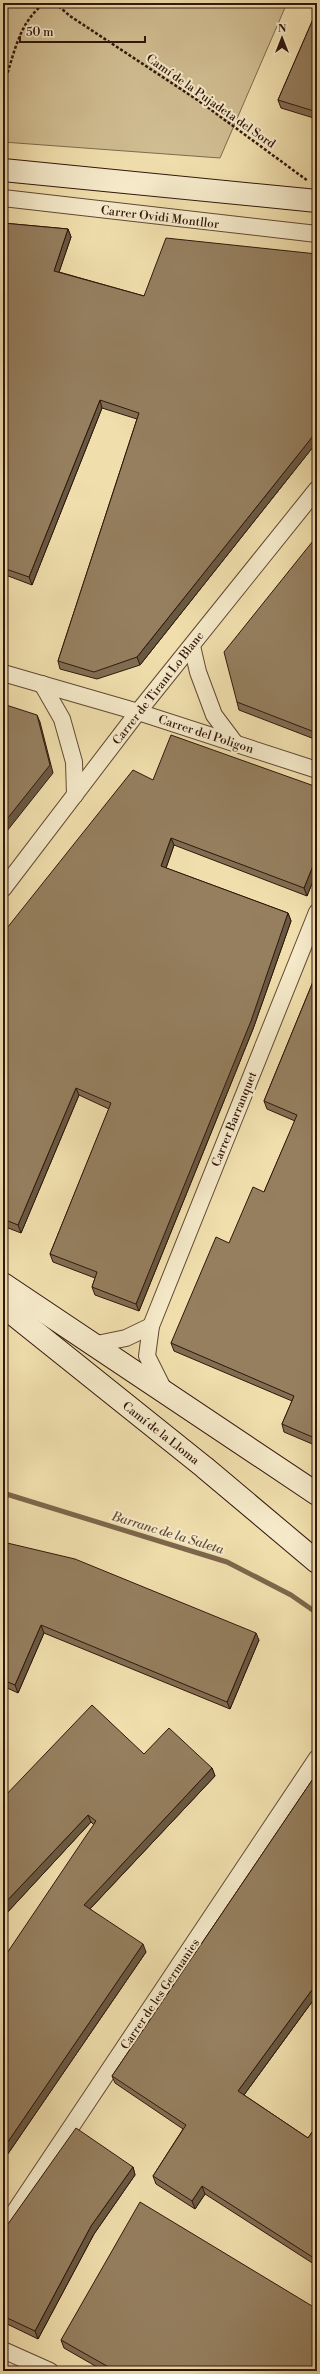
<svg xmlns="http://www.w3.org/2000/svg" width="320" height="2374" font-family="'Libre Bodoni',serif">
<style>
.grass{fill:#d0bd91;stroke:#816a4e}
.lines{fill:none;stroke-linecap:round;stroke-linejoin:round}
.stream{stroke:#7d664b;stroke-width:5}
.street-casing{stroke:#624834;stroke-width:18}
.secondary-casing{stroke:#32160b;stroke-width:24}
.path{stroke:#32160b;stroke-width:2.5;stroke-dasharray:3 2;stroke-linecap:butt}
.street{stroke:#f5eaca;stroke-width:16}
.secondary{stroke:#f5eaca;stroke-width:22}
.wall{fill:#806d52;stroke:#32160b}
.shaded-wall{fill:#685942;stroke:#32160b}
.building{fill:#957f5f;stroke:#32160b}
.labels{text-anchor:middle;stroke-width:4;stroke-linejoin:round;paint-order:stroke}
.street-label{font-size:12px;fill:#32160b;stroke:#f5eaca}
.water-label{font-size:13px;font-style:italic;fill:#644b36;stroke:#f5eaca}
</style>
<rect width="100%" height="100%" fill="#f0dfad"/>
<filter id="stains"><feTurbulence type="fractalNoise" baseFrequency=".005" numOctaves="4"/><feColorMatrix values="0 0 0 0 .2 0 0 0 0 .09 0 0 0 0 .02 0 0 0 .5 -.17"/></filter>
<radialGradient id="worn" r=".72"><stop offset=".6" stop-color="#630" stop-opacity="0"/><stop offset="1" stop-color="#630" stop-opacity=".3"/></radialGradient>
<polygon class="grass" points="3,3 287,3 220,158 3,142"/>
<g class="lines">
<polyline class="stream" points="3,1493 227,1562 291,1595 317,1613"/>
<g class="street-casing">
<g id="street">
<polyline points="3,198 317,234"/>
<polyline points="192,646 198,672 214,715 235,743"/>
<polyline points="3,673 138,712 317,770"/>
<polyline points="42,684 62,719 74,762 75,795"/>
<polyline points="3,889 138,712 317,489"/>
<polyline points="92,1345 126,1338 151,1326"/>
<polyline points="165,1392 147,1356 151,1326 317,912"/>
<polyline points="3,2229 317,1758"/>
<polyline points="3,2350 50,2371"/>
</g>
</g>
<g class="secondary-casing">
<g id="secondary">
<polyline points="3,170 317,201"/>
<polyline points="3,1284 317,1494"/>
<polyline points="3,1306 204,1467 317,1562"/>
</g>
</g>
<g class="path">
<polyline points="55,3 70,16 199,101 308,181"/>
<path d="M3,87C14,56 18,22 45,3"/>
</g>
<use href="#street" class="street"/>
<use href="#secondary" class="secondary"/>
</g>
<g class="wall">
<polygon points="317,10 317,119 281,108 278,100"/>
<polygon points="3,223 68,229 71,237 59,272 144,296 317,254 317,442 140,665 97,679 60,669 58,661 137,419 102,408 32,585 3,574"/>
<polygon points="317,536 317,740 239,710 237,702"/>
<polygon points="153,780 317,787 317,871 307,896 174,845 166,868 288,913 291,921 253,1029 139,1311 95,1295 92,1287 95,1278 53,1262 50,1254 109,1109 79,1095 21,1233 3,1226 3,933"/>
<polygon points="317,972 317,1446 284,1432 282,1424 292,1401 174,1351 171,1343 264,1192 295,1121 267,1109 264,1101"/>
<polygon points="3,1542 259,1640 230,1709 44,1633 18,1693 3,1686"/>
<polygon points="144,1754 212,1768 215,1776 90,1909 146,1952 3,2161 94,1825 91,1822 4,1916 3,1915 3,1798"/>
<polygon points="317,1773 317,1995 244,2095 308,2138 317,2125 317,2266 205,2194 195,2209 156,2184 153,2176 183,2129 115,2083 112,2076"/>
<polygon points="133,2167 135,2175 94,2234 38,2339 3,2322 3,2231"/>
<polygon points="61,2340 317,2371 104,2371 64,2348"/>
</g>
<g class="shaded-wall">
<polygon points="68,229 71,237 57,278 54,271"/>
<polygon points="100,400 102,408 32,585 29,577"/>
<polygon points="317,431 317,442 140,665 137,657"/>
<polygon points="37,715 40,722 53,773 3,836 3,824"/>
<polygon points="171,838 174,845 164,874 161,866"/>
<polygon points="317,856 317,871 307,896 304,888"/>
<polygon points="288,913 291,921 253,1029 139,1311 136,1304"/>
<polygon points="76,1088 79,1095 21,1233 18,1225"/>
<polygon points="41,1625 44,1633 18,1693 15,1685"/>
<polygon points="256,1633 259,1640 230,1709 227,1702"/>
<polygon points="212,1768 215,1776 87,1912 84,1905"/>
<polygon points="88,1815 91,1822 4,1916 3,1905"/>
<polygon points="143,1944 146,1952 3,2161 3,2149"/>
<polygon points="317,1983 317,1995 241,2099 238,2091"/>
<polygon points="133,2167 135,2175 94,2234 38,2339 35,2331 91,2226"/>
<polygon points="202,2186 205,2194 195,2209 192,2201"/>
</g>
<g class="building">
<polygon points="317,10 317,112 278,100"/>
<polygon points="3,223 68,229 54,271 144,296 166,238 317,254 317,431 137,657 94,672 58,661 139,413 100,400 29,577 3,568"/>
<polygon points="317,536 317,733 237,702 224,652"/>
<polygon points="3,704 37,715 50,765 3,824"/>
<polygon points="171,735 317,787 317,856 304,888 171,838 161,866 288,913 251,1021 136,1304 92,1287 97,1272 50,1254 111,1103 76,1088 18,1225 3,1219 3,933 133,770 153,780"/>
<polygon points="317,972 317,1439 282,1424 294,1396 171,1343 216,1237 229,1243 253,1187 264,1192 297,1115 264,1101"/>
<polygon points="3,1542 75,1559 256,1633 227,1702 41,1625 15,1685 3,1680"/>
<polygon points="92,1705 144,1754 169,1728 212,1768 84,1905 143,1944 3,2149 3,1959 96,1821 88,1815 3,1905 3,1798"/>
<polygon points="317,1773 317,1983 238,2091 308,2138 317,2125 317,2260 202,2186 192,2201 153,2176 186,2125 112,2076"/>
<polygon points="76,2128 133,2167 91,2226 35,2331 3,2316 3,2231"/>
<polygon points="140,2202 317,2309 317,2371 117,2371 105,2365 61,2340"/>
<polygon points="3,2366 13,2371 3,2371"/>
</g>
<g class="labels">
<g class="street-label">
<text transform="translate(211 101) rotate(35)" y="4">Camí de la Pujadeta del Sord</text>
<text transform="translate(160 217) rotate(7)" y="4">Carrer Ovidi Montllor</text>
<text transform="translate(158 688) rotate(-52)" y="4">Carrer de Tirant Lo Blanc</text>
<text transform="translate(206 734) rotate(18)" y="4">Carrer del Poligon</text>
<text transform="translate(234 1119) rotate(-68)" y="4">Carrer Barranquet</text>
<text transform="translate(161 1433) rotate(38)" y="4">Camí de la Lloma</text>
<text transform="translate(160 1994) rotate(-56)" y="4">Carrer de les Germanies</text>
</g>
<g class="water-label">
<text transform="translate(168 1532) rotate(17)" y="5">Barranc de la Saleta</text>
</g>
</g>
<rect width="320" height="2374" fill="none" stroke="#f0dfad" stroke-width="16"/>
<rect x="4" y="4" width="312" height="2366" fill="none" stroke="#32160b" stroke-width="2"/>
<rect x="8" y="8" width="304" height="2358" fill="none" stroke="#32160b"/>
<g transform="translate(282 38)" stroke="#f5eaca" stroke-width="3" paint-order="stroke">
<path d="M0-3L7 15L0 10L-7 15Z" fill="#32160b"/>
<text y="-6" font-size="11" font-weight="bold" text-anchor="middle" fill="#32160b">N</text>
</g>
<path d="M20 36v6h125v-6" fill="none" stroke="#32160b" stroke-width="2"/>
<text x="26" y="36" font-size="12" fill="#32160b" stroke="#f5eaca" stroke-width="3" paint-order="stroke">50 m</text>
<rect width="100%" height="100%" filter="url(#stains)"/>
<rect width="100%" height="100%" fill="url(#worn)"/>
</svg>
